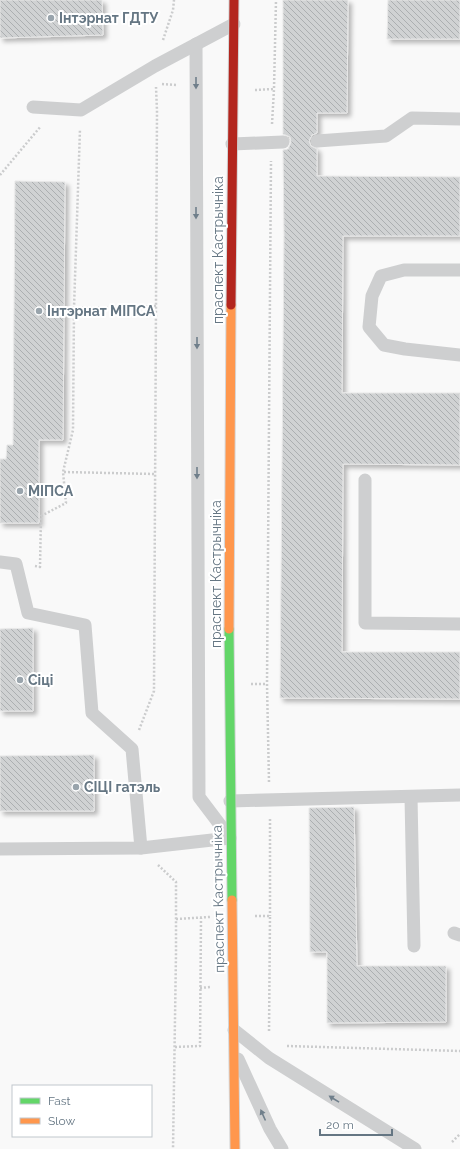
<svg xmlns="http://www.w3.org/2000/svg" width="460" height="1149" font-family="Raleway,sans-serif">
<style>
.building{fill:url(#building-back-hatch);stroke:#e8e8e8;filter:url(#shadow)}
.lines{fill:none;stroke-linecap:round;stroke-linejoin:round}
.fast-casing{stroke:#d5d6d7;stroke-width:11}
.slow-casing{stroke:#d5d6d7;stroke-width:11}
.jam-casing{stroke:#d5d6d7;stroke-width:11}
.path{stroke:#cbcccd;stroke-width:2.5;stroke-dasharray:2 2;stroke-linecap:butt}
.lane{stroke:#cecfd0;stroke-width:13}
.fast{stroke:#63d668;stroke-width:9}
.slow{stroke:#ff974d;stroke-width:9}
.jam{stroke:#b3261e;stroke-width:9}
.oneway{fill:#707f8b}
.poi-dot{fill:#99a4ac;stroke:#fff;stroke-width:1.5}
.labels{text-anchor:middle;stroke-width:4;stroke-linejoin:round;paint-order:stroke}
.poi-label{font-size:14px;font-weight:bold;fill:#657683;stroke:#fff;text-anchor:start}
.street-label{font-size:14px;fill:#657683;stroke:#fff}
</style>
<defs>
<pattern id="building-back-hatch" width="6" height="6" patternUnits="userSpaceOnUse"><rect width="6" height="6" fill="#d0d2d3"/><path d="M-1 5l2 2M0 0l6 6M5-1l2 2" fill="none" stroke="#acafb1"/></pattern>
<filter id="shadow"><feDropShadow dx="3.5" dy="3.5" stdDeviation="2" flood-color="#0004"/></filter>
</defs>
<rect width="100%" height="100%" fill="#f9f9f9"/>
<g class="building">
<polygon points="0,0 102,0 103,35 0,38"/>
<polygon points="283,0 348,0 347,113 317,113 317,133 312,135 309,141 311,146 317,149 317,176 460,177 460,236 343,236 342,393 460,393 460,465 343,464 342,652 460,652 460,699 280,698 284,235 283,150 288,149 291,142 290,137 283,134"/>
<polygon points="388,0 460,0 460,39 387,39"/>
<polygon points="15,181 65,182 63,440 39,440 39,523 0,523 0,459 6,459 7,445 13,445"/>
<polygon points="33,628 33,711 0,711 0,629"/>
<polygon points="94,755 94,811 0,811 0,756"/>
<polygon points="354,807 357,966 446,966 446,1022 327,1023 327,952 310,952 309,808"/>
</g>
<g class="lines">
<g class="fast-casing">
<polyline id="fast" points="229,629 232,900"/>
</g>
<g class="slow-casing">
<g id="slow">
<polyline points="229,629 231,305"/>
<polyline points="232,900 235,1149"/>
</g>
</g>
<g class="jam-casing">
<polyline id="jam" points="231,305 234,0"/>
</g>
<g class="path">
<polyline points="163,40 173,10 174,0"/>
<polyline points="162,84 177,85"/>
<polyline points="255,90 274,89 276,0"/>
<polyline points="272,124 274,89"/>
<polyline points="0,175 41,126"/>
<polyline points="74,308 156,306"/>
<polyline points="64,472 155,474"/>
<polyline points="35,566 40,567 41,516 66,503 63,472 73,430 74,308 80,129"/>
<polyline points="251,684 267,684"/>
<polyline points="139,730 154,691 157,111 156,87"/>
<polyline points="269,782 267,684 271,161"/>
<polyline points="270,819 270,916"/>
<polyline points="158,865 176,882 176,953 173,1149"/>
<polyline points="255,916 270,916 269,1033"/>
<polyline points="176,919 210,917"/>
<polyline points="200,988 210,987"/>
<polyline points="287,1046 460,1051"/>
<polyline points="175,1047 200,1046 201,918"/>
<polyline points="452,1142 460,1134"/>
</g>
<g class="lane">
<polyline points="196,44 199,797 230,838"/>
<polyline points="33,107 81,110 155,66 234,24"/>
<polyline points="317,141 386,136 412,118 460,119"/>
<polyline points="232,144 283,142"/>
<polyline points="460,270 404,270 381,276 372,296 369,327 384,345 405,349 460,355"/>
<polyline points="365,480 365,623 460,624"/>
<polyline points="0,562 16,564 28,613 85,625 92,713 132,749 141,848"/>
<polyline points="411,797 414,946"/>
<polyline points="230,801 460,795"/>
<polyline points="0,849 141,848 230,838"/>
<polyline points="454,933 460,935"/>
<polyline points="234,1030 269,1058 415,1149"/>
<polyline points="238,1059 270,1129 282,1149"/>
</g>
<use href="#fast" class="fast"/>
<use href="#slow" class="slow"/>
<use href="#jam" class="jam"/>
</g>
<defs><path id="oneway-solid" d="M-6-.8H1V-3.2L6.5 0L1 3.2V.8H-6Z"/></defs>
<g class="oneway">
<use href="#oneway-solid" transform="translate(196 83) rotate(90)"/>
<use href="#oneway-solid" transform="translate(196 213) rotate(90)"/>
<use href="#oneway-solid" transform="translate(197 343) rotate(90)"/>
<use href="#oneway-solid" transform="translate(197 473) rotate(90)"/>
<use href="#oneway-solid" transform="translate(334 1099) rotate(-148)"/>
<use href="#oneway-solid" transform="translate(263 1115) rotate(-114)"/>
</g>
<g class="poi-dot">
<circle cx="51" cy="18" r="4"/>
<circle cx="39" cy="311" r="4"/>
<circle cx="20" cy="491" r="4"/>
<circle cx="20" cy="680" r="4"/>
<circle cx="76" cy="787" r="4"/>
</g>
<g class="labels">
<g class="poi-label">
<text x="59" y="23">Інтэрнат ГДТУ</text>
<text x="47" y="316">Інтэрнат МІПСА</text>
<text x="28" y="496">МІПСА</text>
<text x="28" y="685">Сіці</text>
<text x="84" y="792">СІЦІ гатэль</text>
</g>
<g class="street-label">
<text transform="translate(218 250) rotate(-90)" y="5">праспект Кастрычніка</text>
<text transform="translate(216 574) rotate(-90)" y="5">праспект Кастрычніка</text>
<text transform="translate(218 899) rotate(-91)" y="5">праспект Кастрычніка</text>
</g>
</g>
<rect x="12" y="1085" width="140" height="52" fill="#ffffff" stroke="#c1c8cd"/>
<rect x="20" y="1098" width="20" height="6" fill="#63d668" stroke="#c1c8cd"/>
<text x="48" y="1105" font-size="12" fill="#657683">Fast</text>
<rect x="20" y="1118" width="20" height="6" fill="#ff974d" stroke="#c1c8cd"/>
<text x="48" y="1125" font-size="12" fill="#657683">Slow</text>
<path d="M320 1129v6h72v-6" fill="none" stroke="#657683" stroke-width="2"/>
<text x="326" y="1129" font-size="12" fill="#657683" stroke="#ffffff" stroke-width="3" paint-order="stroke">20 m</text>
</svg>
